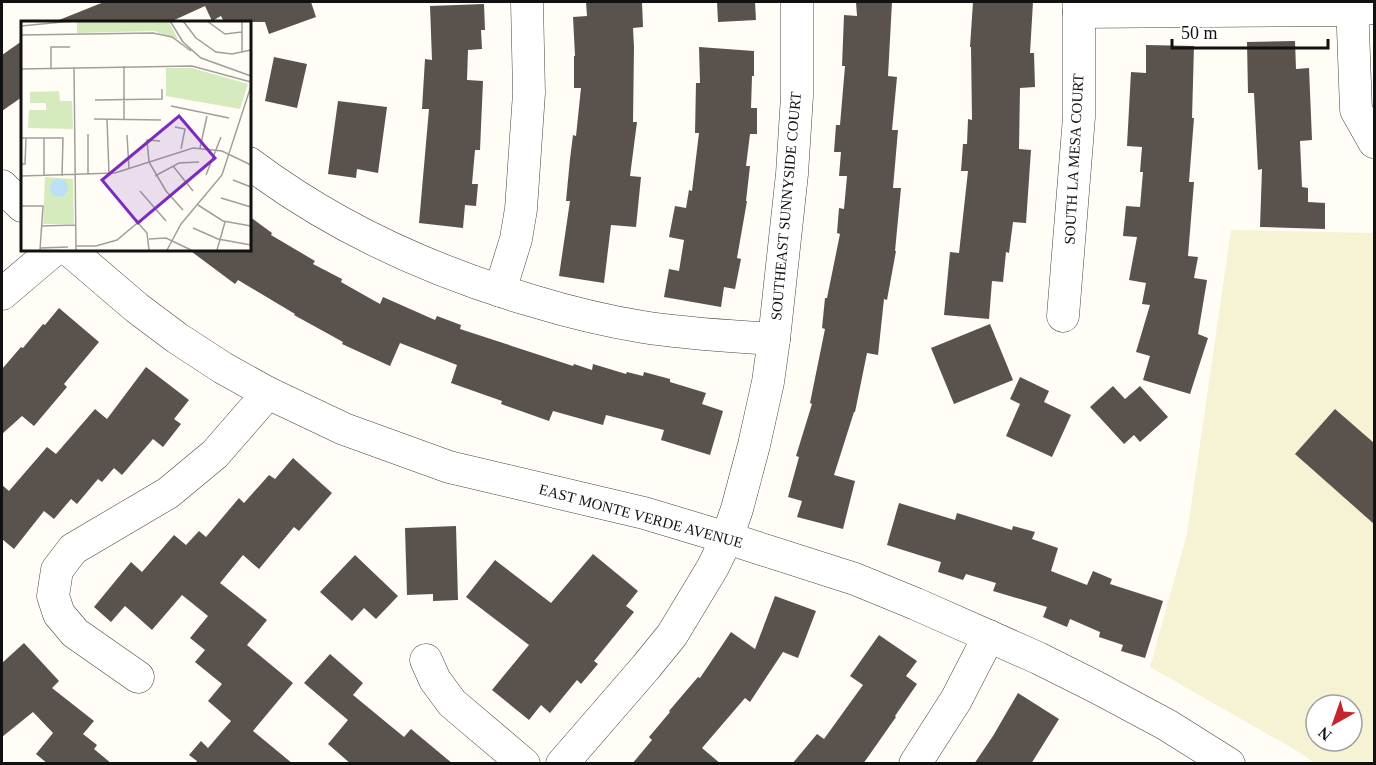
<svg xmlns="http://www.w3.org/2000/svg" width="1376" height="765" font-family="'Times New Roman',serif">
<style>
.farmland{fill:#f6f3d4;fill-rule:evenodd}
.building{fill:#5a524d}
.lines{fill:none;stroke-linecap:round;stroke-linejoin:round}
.minor-casing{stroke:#444;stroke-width:33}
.minor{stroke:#fff;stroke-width:32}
.labels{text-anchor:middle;stroke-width:6;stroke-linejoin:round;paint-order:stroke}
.street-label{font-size:15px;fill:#111;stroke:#fff}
.inset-road{fill:none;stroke:#a09f9a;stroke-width:1.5}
.view{fill:#7b2cbf;fill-opacity:0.15;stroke:#7b2cbf;stroke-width:3}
.inset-edge{fill:none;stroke:#111;stroke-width:3}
</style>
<rect width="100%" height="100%" fill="#fffdf5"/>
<path class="farmland" d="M1231,230L1374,233V763H1315L1297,751L1150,667L1187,534ZM1316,705H1352V741H1316Z"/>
<g class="building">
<polygon points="104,2 311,2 316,17 269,34 265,22 224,22 221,16 212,21 205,6 170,22 54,22"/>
<polygon points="586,2 642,2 643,27 633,28 634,47 633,122 637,122 630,176 641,177 636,227 611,225 604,283 559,276 570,201 566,201 570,159 573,135 576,136 581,88 574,88 574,56 575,56 573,17 587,16"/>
<polygon points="717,2 755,2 756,20 718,22"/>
<polygon points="856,2 892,2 888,76 897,77 892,130 898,130 893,188 901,188 895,251 896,251 887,300 884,299 878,355 867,353 855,412 854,412 834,475 855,481 843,529 797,517 802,501 788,497 799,457 796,456 812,404 810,403 825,329 822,328 825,298 827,298 840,234 837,233 839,208 844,209 847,176 839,176 841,152 834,152 836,125 840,125 845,66 842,66 844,15 857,16"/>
<polygon points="973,2 1033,2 1030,53 1034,53 1035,87 1020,88 1019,149 1031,150 1026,223 1013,222 1009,253 1006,252 1003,282 992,281 989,319 944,315 950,252 959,253 968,171 961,171 963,144 967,144 968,119 972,120 971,47 970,47"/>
<polygon points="484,4 485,30 481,30 482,49 468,50 467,80 483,81 480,150 475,150 472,184 478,184 476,206 465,205 463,228 419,223 429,109 422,109 425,59 432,60 430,6"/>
<polygon points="22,41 22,97 2,111 2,55"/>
<polygon points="1295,41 1296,69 1309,68 1312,140 1300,141 1302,187 1308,188 1308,202 1325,203 1325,229 1260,227 1262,169 1258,170 1254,93 1248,93 1247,42"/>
<polygon points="1146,45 1194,46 1192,118 1194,118 1189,182 1194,182 1188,256 1198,257 1194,278 1207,280 1198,334 1208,338 1190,394 1143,380 1150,356 1136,352 1150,305 1142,304 1146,283 1129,280 1137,237 1123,236 1126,206 1140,207 1143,172 1140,172 1142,147 1127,146 1131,72 1146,73"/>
<polygon points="699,47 754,51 754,76 752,76 751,108 757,108 757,134 750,134 746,166 750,166 746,201 747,201 737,258 741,259 735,289 724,287 721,307 664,297 669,269 679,271 684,240 669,237 675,206 686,208 689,190 692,191 699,133 695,133 696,83 700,83"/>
<polygon points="274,57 307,64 297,108 265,101"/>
<polygon points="338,101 387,107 378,173 357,169 356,178 328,174"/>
<polygon points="249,216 272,233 271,235 315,261 313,264 342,279 341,282 380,304 383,297 435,320 437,316 461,325 460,329 573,366 574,364 592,370 593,364 626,374 627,372 643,376 644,372 670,379 670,382 706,393 702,404 723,411 710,455 661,440 664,430 606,415 603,425 553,411 549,421 501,404 502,401 451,383 457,365 400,343 390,366 342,344 343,342 294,315 295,314 238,280 235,284 188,249 249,249"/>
<polygon points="59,308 99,342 64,384 67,387 34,426 22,416 2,434 2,369 21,347 23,348 43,324 45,325"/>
<polygon points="990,324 1013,380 954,404 931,348"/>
<polygon points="146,367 189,400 174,419 181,424 163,447 153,439 122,475 114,468 102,482 98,479 77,504 71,499 54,519 44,511 14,549 2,539 2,485 9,491 47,447 56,454 95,409 107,419"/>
<polygon points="1020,377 1049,391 1044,402 1071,415 1052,457 1006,436 1020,404 1010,399"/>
<polygon points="1113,386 1125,399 1140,386 1168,417 1140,442 1134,435 1124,444 1090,407"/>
<polygon points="1335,409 1374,443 1374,524 1295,454"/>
<polygon points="293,458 332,493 299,531 294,527 259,569 243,555 220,583 267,620 247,645 293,683 253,731 293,764 195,764 197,761 189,755 201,741 208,748 231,721 208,701 222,684 195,662 205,650 190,638 208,616 182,595 152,630 125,606 111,622 94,607 131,562 142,572 174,535 186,545 199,531 206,537 239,498 244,503 269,475 275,479"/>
<polygon points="899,503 955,520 957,513 1012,530 1013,526 1035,532 1032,539 1058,548 1051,571 1087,585 1093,571 1112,579 1110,584 1163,601 1145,658 1121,651 1123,645 1099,637 1100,632 1070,619 1067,627 1043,617 1047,607 993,591 996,583 966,574 963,580 938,572 941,562 887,545"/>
<polygon points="456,526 458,600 433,601 433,594 407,595 405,528"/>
<polygon points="593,554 638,591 626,606 634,612 594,661 598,664 581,684 577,680 550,713 541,705 529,720 492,690 529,645 466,597 495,560 551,603"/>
<polygon points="355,555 398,596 376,619 364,608 352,621 320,592"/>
<polygon points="775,596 816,611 798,658 783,652 750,702 745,698 702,748 721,764 632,764 652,740 649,737 670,712 669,711 698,677 700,678 731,632 755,649"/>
<polygon points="879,635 917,661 906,676 917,684 895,716 896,717 863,764 792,764 817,734 824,739 863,685 850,676"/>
<polygon points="24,643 59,681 52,688 94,721 83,734 97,745 94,749 112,764 48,764 36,754 53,733 33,712 2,737 2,663"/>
<polygon points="330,654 363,683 353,695 404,737 411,729 453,764 351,764 328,744 348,720 304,683"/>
<polygon points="1018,693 1059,719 1031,764 974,764 993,736"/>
</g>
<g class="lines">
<g class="minor-casing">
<g id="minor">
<polyline points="1352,2 1356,110 1374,142"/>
<polyline points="1079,12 1352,10 1374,8"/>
<path d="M249,163C335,228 430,271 533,301C569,312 606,321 643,327C686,334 731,336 774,339"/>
<polyline points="2,186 22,206"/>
<polyline points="68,249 137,308 177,338 223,368 268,393 344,429 449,467 644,513 727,538 855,579 916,604 1038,658 1096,687 1167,725 1229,764"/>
<polyline points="500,291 516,239 521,209 529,93 527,2"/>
<polyline points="2,294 55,249"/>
<polyline points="1063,316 1079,117 1079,2"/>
<polyline points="426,660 435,680 452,703 524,764"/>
<polyline points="138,677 75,633 59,614 53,596 57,570 73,549 168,493 215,454 268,393"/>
<polyline points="562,764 646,667 672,635 713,567 727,538 737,509 754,445 768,382 774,339 792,174 797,96 797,2"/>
<polyline points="915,764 956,700 989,636"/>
</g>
</g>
<use href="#minor" class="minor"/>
</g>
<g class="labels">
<g class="street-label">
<text transform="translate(1074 159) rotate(-87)" y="5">SOUTH LA MESA COURT</text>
<text transform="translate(786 206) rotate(-85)" y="5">SOUTHEAST SUNNYSIDE COURT</text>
<text transform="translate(641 516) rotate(15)" y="5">EAST MONTE VERDE AVENUE</text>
</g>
</g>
<g transform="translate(21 21)">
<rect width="230" height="230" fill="#fffdf5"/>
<path d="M56,0H147L157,18L133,10L56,12ZM145,47H171L227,63L219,88L145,75ZM38,70L39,80H51L52,108L7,107L8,89H25V82H9V71ZM24,156L52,158L53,203H22Z" fill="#d5ebbd"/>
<path d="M29 167a9 9 0 1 1 18 0a9 9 0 1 1-18 0Z" fill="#b9e0f7"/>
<path class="inset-road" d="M149,0L162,21L180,37L230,55M162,0L175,17L195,31L211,33L230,29M186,0L204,13L221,11M221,0V31M0,5L52,0M0,14L132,12L151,16L170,30M53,46L55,229M30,47V26H49M0,48L171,45L230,61M74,79L141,78V68M150,85L208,97M73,98L140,99M86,98L88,153M103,98V45M154,106L164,108L160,128M67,113V154M106,114L108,148M0,117H42L41,155M139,120L126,119L128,141L145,170L162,189M179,127L186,95M0,143H4L5,117M152,145L172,170M185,154L200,116M0,155L94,152L172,127L201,130L230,144M23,155V117M134,155L158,142L178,141M212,159L230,166M119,170L145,200M200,177L230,186M177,184L202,200L230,205M0,185H22L19,229M110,194L126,212L128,229M20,205L54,204M172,207L197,218L230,224M128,218L145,217L170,229M55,225H75L96,219L133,188M19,227L47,226M146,229L160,203L201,154L230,65M196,229L204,201"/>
<path class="view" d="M158,95L194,137L117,202L81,159Z"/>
<rect width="230" height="230" class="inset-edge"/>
</g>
<rect width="1376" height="765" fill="none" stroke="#111111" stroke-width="6"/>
<g transform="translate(1334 723) rotate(220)"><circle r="28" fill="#ffffff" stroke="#a0a0a0" stroke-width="1.5"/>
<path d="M0-4.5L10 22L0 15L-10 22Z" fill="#c4262e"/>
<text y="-9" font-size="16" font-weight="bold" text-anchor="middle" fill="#111111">N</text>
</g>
<path d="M1172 39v9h156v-9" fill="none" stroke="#111111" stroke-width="3"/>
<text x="1181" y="39" font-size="18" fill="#111111" stroke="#ffffff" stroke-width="4.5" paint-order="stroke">50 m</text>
</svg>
